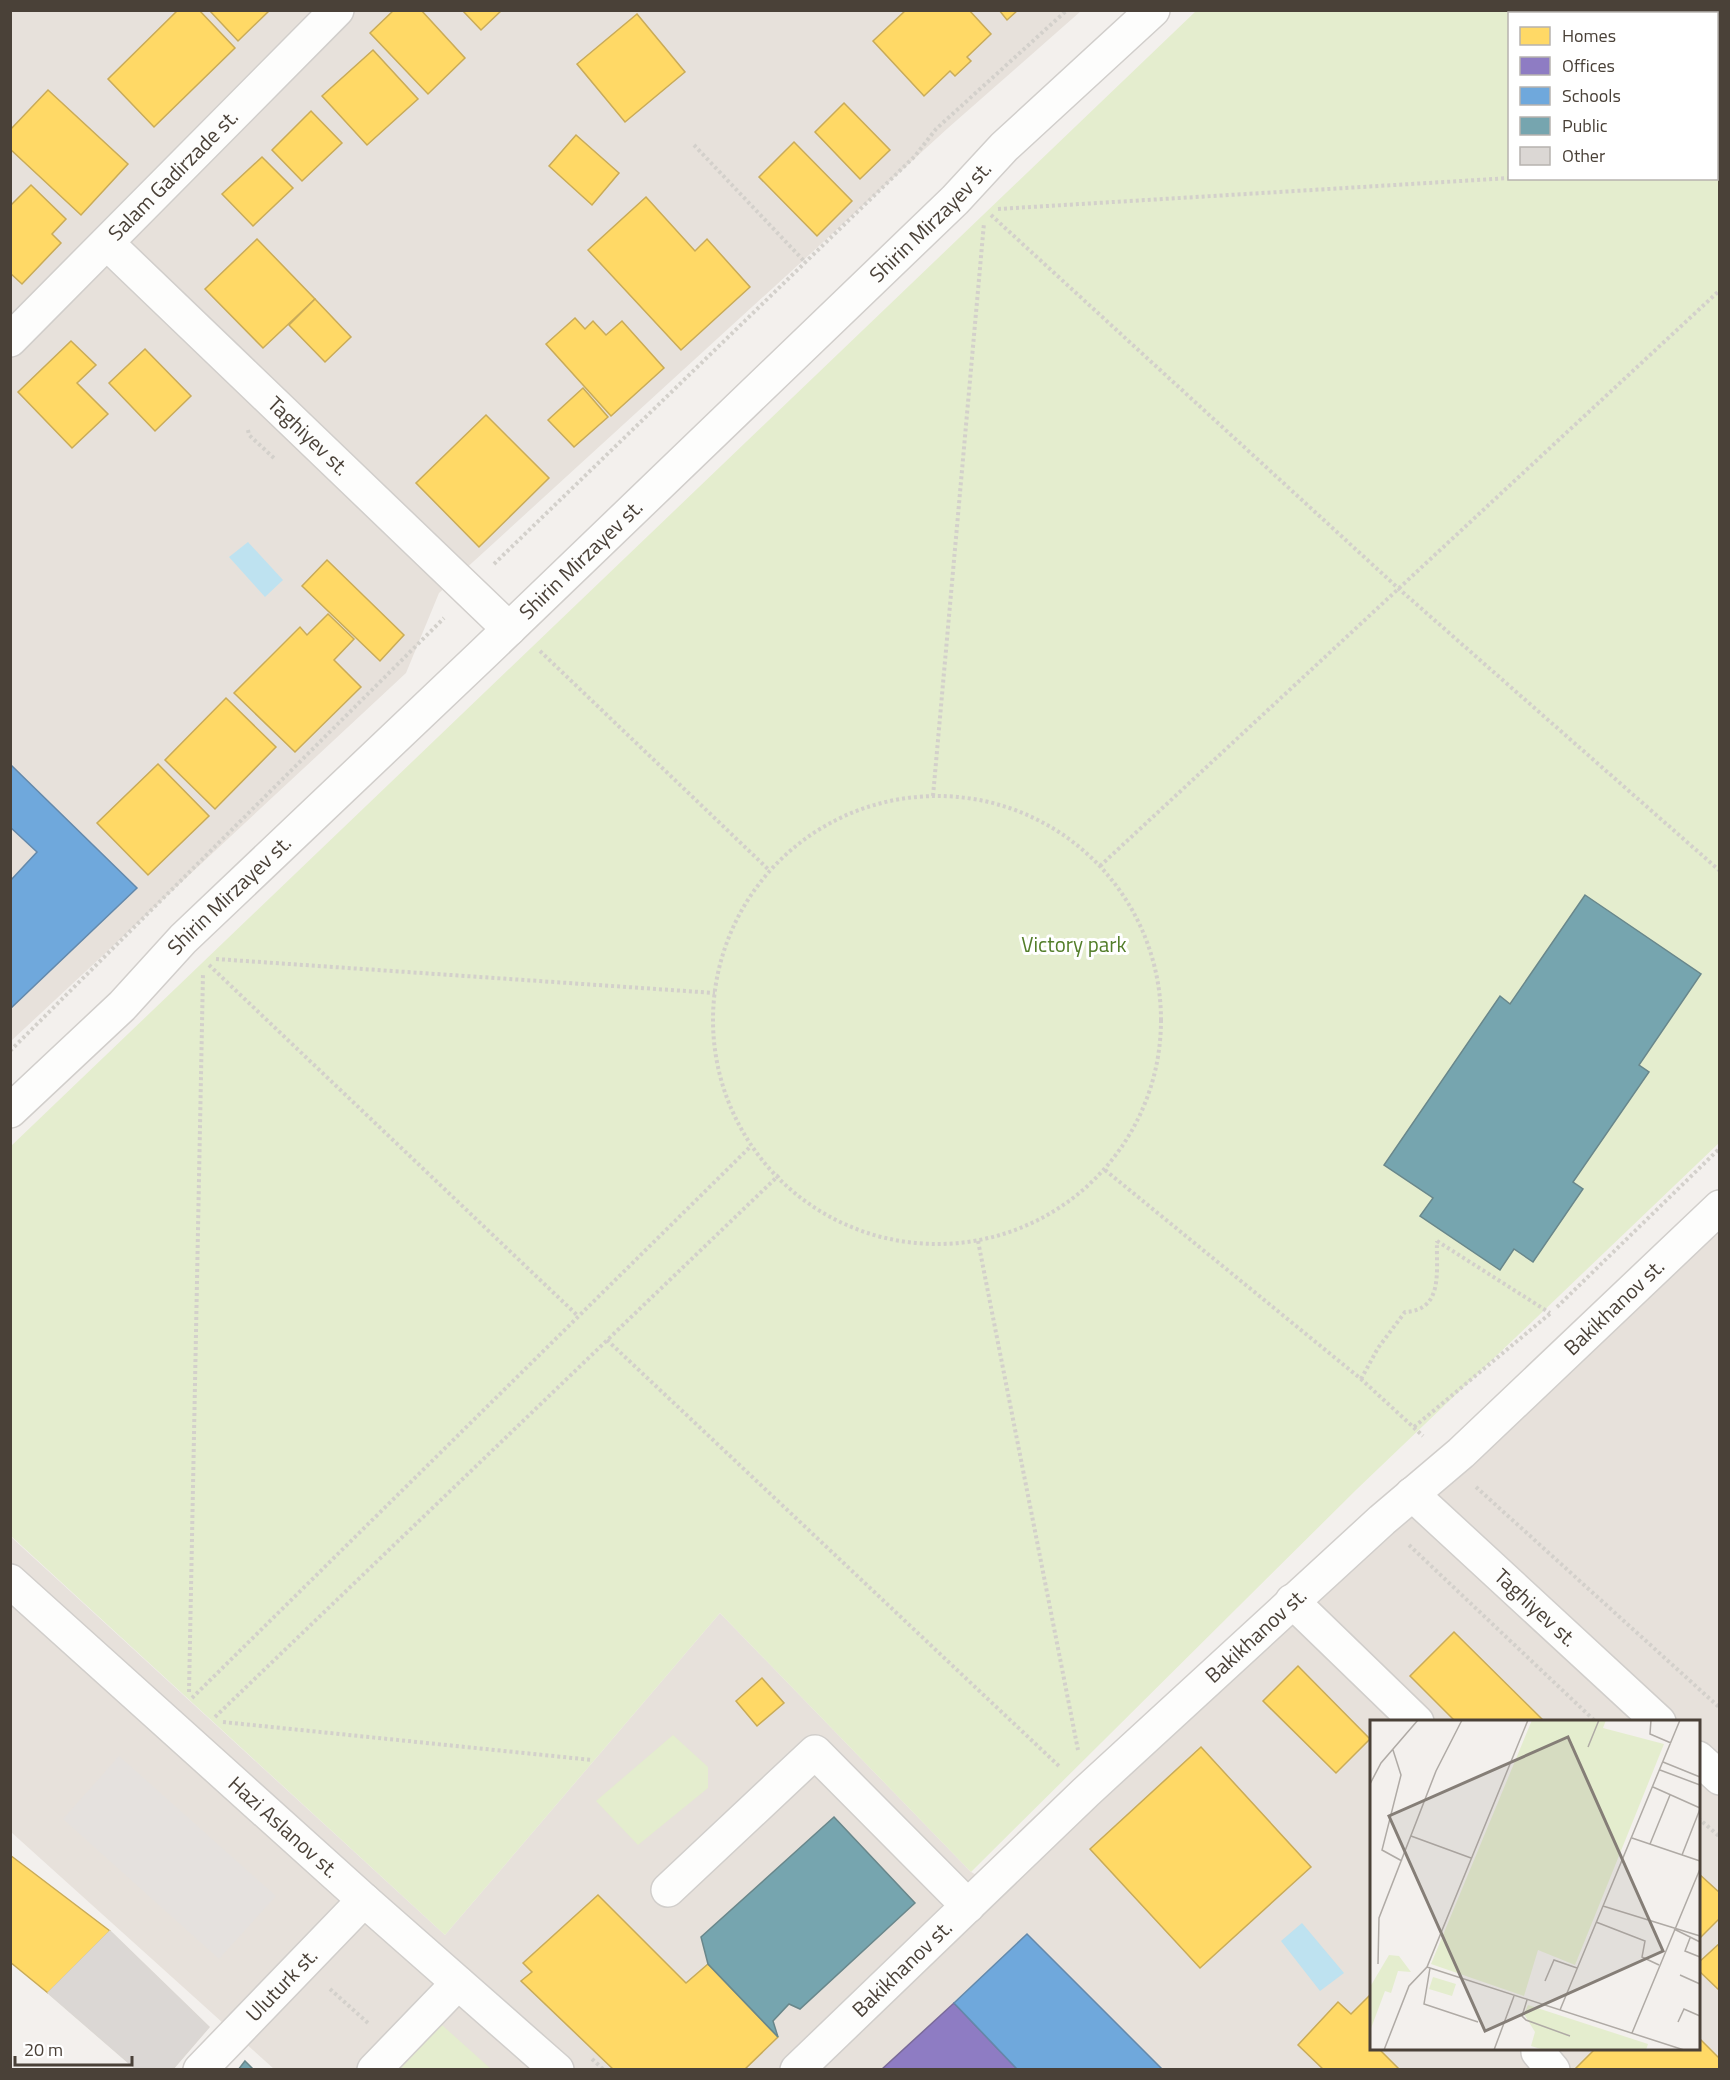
<svg xmlns="http://www.w3.org/2000/svg" width="1730" height="2080" font-family="'Titillium Web',sans-serif">
<style>
.residential{fill:#e7e1db;fill-rule:evenodd}
.green{fill:#e4edce;fill-rule:evenodd}
.parking{fill:#e5e1de}
.water{fill:#bee2f0}
.homes{fill:#ffd966;stroke:#c9ab58;stroke-width:1.5}
.offices{fill:#8e7cc3;stroke:#7a6a99;stroke-width:1.5}
.schools{fill:#6fa8dc;stroke:#6489ab;stroke-width:1.5}
.public{fill:#76a5af;stroke:#69878b;stroke-width:1.5}
.building{fill:#dbd7d4;stroke:#dbd7d3;stroke-width:1.5}
.lines{fill:none;stroke-linecap:round;stroke-linejoin:round}
.minor-casing{stroke:#d1cecb;stroke-width:36}
.path{stroke:#d3d0cb;stroke-width:4;stroke-dasharray:3 3;stroke-linecap:butt}
.minor{stroke:#fdfdfc;stroke-width:33}
.labels{text-anchor:middle;stroke-width:6;stroke-linejoin:round;paint-order:stroke}
.street-label{font-size:21px;fill:#4a4138;stroke:#fff}
.park-label{font-size:21px;fill:#537e2a;stroke:#fff}
.inset-road{fill:none;stroke:#afaaa5;stroke-width:1.5}
.view{fill:#857e77;fill-opacity:0.15;stroke:#857e77;stroke-width:3}
.inset-edge{fill:none;stroke:#4a4138;stroke-width:3}
</style>
<rect width="100%" height="100%" fill="#f3f0ed"/>
<g class="residential">
<polygon points="11,11 1081,11 948,128 439,593 406,673 11,1041"/>
<path d="M1719,1224V2069H274L11,1832L10,1536L445,1935L720,1613L971,1872L1001,1888ZM1372,1722H1698V2048H1372Z"/>
</g>
<g class="green">
<path d="M1196,11H1719V1143L1357,1489L971,1872L720,1613L445,1935L11,1536L10,1147ZM1510,14H1716V178H1510Z"/>
<polygon points="673,1735 708,1767 708,1788 638,1845 596,1801"/>
<polygon points="441,2025 442,2025 491,2069 400,2069"/>
</g>
<polygon class="parking" points="119,1756 276,1896 219,1959 63,1819"/>
<g class="water">
<polygon points="248,542 283,580 265,597 229,557"/>
<polygon points="1302,1923 1344,1973 1320,1991 1281,1941"/>
</g>
<g class="homes">
<polygon points="178,10 199,10 235,48 154,127 108,79"/>
<polygon points="209,10 270,10 238,41"/>
<polygon points="394,10 421,10 465,58 428,94 370,33"/>
<polygon points="462,10 502,10 481,30"/>
<polygon points="906,10 969,10 991,34 967,57 971,61 955,76 950,71 924,96 873,41"/>
<polygon points="999,10 1018,10 1007,20"/>
<polygon points="637,14 685,72 625,122 577,64"/>
<polygon points="373,50 418,99 367,145 322,96"/>
<polygon points="48,90 128,164 81,215 10,149 10,130"/>
<polygon points="844,103 890,150 860,179 815,132"/>
<polygon points="311,111 342,143 302,181 272,150"/>
<polygon points="576,135 619,173 592,205 549,166"/>
<polygon points="794,142 852,201 817,236 759,177"/>
<polygon points="262,157 293,188 253,226 222,194"/>
<polygon points="31,185 66,219 52,234 61,243 22,284 10,273 10,206"/>
<polygon points="646,197 695,251 707,239 750,287 681,350 588,250"/>
<polygon points="257,239 315,299 263,348 205,289"/>
<polygon points="315,299 351,337 325,362 289,325"/>
<polygon points="575,318 585,329 593,321 606,335 622,321 664,368 611,416 546,344"/>
<polygon points="71,341 96,365 77,383 108,414 72,448 18,392"/>
<polygon points="145,349 191,396 155,431 109,383"/>
<polygon points="583,388 608,417 574,447 548,420"/>
<polygon points="486,415 549,478 479,547 416,483"/>
<polygon points="327,560 404,635 380,661 302,586"/>
<polygon points="328,614 354,639 334,660 361,687 295,752 234,693 300,627 307,635"/>
<polygon points="226,698 276,747 215,809 165,760"/>
<polygon points="158,764 209,816 148,875 97,823"/>
<polygon points="1454,1632 1545,1722 1456,1722 1410,1676"/>
<polygon points="1298,1666 1370,1739 1336,1773 1263,1701"/>
<polygon points="762,1678 784,1703 757,1726 736,1701"/>
<polygon points="1201,1747 1311,1867 1200,1968 1090,1849"/>
<polygon points="10,1855 110,1931 48,1993 10,1962"/>
<polygon points="1698,1873 1720,1893 1720,1918 1698,1940"/>
<polygon points="598,1895 686,1983 708,1964 778,2037 744,2070 614,2070 521,1981 532,1972 523,1963"/>
<polygon points="1720,1943 1720,1991 1698,1970 1698,1963"/>
<polygon points="1372,1993 1372,2048 1378,2048 1400,2070 1324,2070 1298,2045 1338,2002 1351,2014"/>
<polygon points="1698,2037 1720,2059 1720,2070 1574,2070 1596,2048 1698,2048"/>
</g>
<polygon class="offices" points="954,2003 1018,2070 881,2070"/>
<g class="schools">
<polygon points="10,764 137,888 10,1009 10,881 37,852 10,827"/>
<polygon points="1027,1934 1163,2070 1018,2070 954,2003"/>
</g>
<g class="public">
<polygon points="1585,895 1701,974 1639,1065 1649,1072 1573,1182 1583,1189 1533,1262 1514,1249 1500,1270 1420,1216 1433,1198 1384,1165 1500,996 1510,1004"/>
<polygon points="834,1817 915,1903 800,2009 789,2004 773,2021 778,2037 708,1964 701,1937"/>
<polygon points="245,2061 254,2070 238,2070"/>
</g>
<polygon class="building" points="110,1931 209,2027 172,2070 137,2070 48,1993"/>
<g class="lines">
<g class="minor-casing">
<g id="minor">
<path id="s1" d="M107,243L509,629"/>
<path id="s2" d="M10,340L337,10"/>
<path id="s3" d="M10,1111L122,1006L183,939L483,654L955,200L1004,147L1153,10"/>
<path id="s4" d="M1412,1494L1659,1722"/>
<path id="s5" d="M10,1581L364,1900L557,2070"/>
<polyline points="1292,1601 1417,1722"/>
<polyline points="1698,1758 1720,1778"/>
<polyline points="668,1890 815,1752 968,1906"/>
<polyline points="1538,2048 1538,2052 1553,2070"/>
<path id="s6" d="M200,2070L364,1900"/>
<polyline points="374,2070 458,1983"/>
<path id="s7" d="M797,2070L1086,1792L1382,1520L1461,1453L1720,1207"/>
</g>
</g>
<g class="path">
<polyline points="1702,10 1706,14"/>
<polyline points="1716,23 1720,26"/>
<polyline points="694,145 805,262"/>
<polyline points="1716,166 1720,165"/>
<polyline points="998,209 1510,178"/>
<polyline points="991,215 1398,588 1720,871"/>
<polyline points="248,430 249,435 275,459"/>
<polyline points="494,564 915,156 936,129 1067,10"/>
<polyline points="540,651 769,870"/>
<circle cx="937" cy="1020" r="224"/>
<polyline points="933,796 984,223"/>
<polyline points="1100,866 1720,290"/>
<polyline points="216,959 715,993"/>
<polyline points="209,965 578,1316"/>
<polyline points="10,1051 444,618"/>
<polyline points="1105,1170 1361,1379 1423,1436"/>
<polyline points="978,1241 1078,1750"/>
<polyline points="1437,1241 1550,1313"/>
<polyline points="1557,1307 1720,1148"/>
<polyline points="607,1340 1060,1767"/>
<path d="M1361,1379L1378,1348L1405,1312C1444,1310 1436,1271 1437,1241"/>
<polyline points="1414,1427 1552,1312"/>
<polyline points="1476,1487 1720,1708"/>
<polyline points="1409,1545 1596,1722"/>
<polyline points="189,1692 203,973"/>
<polyline points="192,1698 751,1146"/>
<polyline points="215,1717 779,1175"/>
<polyline points="223,1722 592,1760"/>
<polyline points="1698,1818 1720,1837"/>
<polyline points="330,1989 369,2024"/>
<polyline points="592,2059 604,2070"/>
</g>
<use href="#minor" class="minor"/>
</g>
<g class="labels">
<g class="street-label">
<text dy="7" stroke="none"><textPath href="#s2" startOffset="232">Salam Gadirzade st.</textPath></text>
<text dy="7" stroke="none"><textPath href="#s3" startOffset="1280">Shirin Mirzayev st.</textPath></text>
<text dy="7" stroke="none"><textPath href="#s1" startOffset="279">Taghiyev st.</textPath></text>
<text dy="7" stroke="none"><textPath href="#s3" startOffset="794">Shirin Mirzayev st.</textPath></text>
<text dy="7" stroke="none"><textPath href="#s3" startOffset="308">Shirin Mirzayev st.</textPath></text>
<text dy="7" stroke="none"><textPath href="#s7" startOffset="1118">Bakikhanov st.</textPath></text>
<text dy="7" stroke="none"><textPath href="#s4" startOffset="168">Taghiyev st.</textPath></text>
<text dy="7" stroke="none"><textPath href="#s7" startOffset="632">Bakikhanov st.</textPath></text>
<text dy="7" stroke="none"><textPath href="#s5" startOffset="368">Hazi Aslanov st.</textPath></text>
<text dy="7" stroke="none"><textPath href="#s7" startOffset="146">Bakikhanov st.</textPath></text>
<text dy="7" stroke="none"><textPath href="#s6" startOffset="118">Uluturk st.</textPath></text>
</g>
<g class="park-label">
<text x="1074" y="952">Victory park</text>
</g>
</g>
<g transform="translate(1370 1720)">
<rect width="330" height="330" fill="#f3f0ed"/>
<path d="M162,0H236L233,8L294,24L205,245L168,230L154,276L61,244ZM19,235L29,236L41,252L28,251L21,273L15,271L0,311V267ZM63,257L86,264L82,276L59,269ZM158,285L278,324L276,330H174L161,326L165,312L154,294Z" fill="#e4edce"/>
<path class="inset-road" d="M281,0L280,14L301,23M218,27L229,0M23,30L31,55L12,130L32,141M293,42L330,57M290,50L330,65M0,64L11,43L48,0M283,67L330,88M41,116L101,138M262,118L330,141M280,124L300,75M312,135L330,89M233,186L330,216M226,202L275,221L272,237L289,245M304,209L330,222M320,218L315,231L330,237M8,244L9,198L66,51L92,0M57,247L314,330M60,248L54,284L108,302M310,255L330,264M175,261L184,240L207,248M157,280L152,296L156,300L200,316M190,290L310,0M308,302L314,289L330,296M262,313L330,149M14,330L39,266L57,247L158,0M124,330L144,276"/>
<path class="view" d="M198,17L293,231L115,311L19,96Z"/>
<rect width="330" height="330" class="inset-edge"/>
</g>
<rect width="1730" height="2080" fill="none" stroke="#4a4138" stroke-width="24"/>
<rect x="1508" y="12" width="210" height="168" fill="#ffffff" stroke="#b7b3af" stroke-width="1.5"/>
<rect x="1520" y="27" width="30" height="18" fill="#ffd966" stroke="#b7b3af" stroke-width="1.5"/>
<text x="1562" y="42" font-size="18" fill="#4a4138">Homes</text>
<rect x="1520" y="57" width="30" height="18" fill="#8e7cc3" stroke="#b7b3af" stroke-width="1.5"/>
<text x="1562" y="72" font-size="18" fill="#4a4138">Offices</text>
<rect x="1520" y="87" width="30" height="18" fill="#6fa8dc" stroke="#b7b3af" stroke-width="1.5"/>
<text x="1562" y="102" font-size="18" fill="#4a4138">Schools</text>
<rect x="1520" y="117" width="30" height="18" fill="#76a5af" stroke="#b7b3af" stroke-width="1.5"/>
<text x="1562" y="132" font-size="18" fill="#4a4138">Public</text>
<rect x="1520" y="147" width="30" height="18" fill="#dbd7d4" stroke="#b7b3af" stroke-width="1.5"/>
<text x="1562" y="162" font-size="18" fill="#4a4138">Other</text>
<path d="M15 2056v9h117v-9" fill="none" stroke="#4a4138" stroke-width="3"/>
<text x="24" y="2056" font-size="18" fill="#4a4138" stroke="#ffffff" stroke-width="4.5" paint-order="stroke">20 m</text>
</svg>
